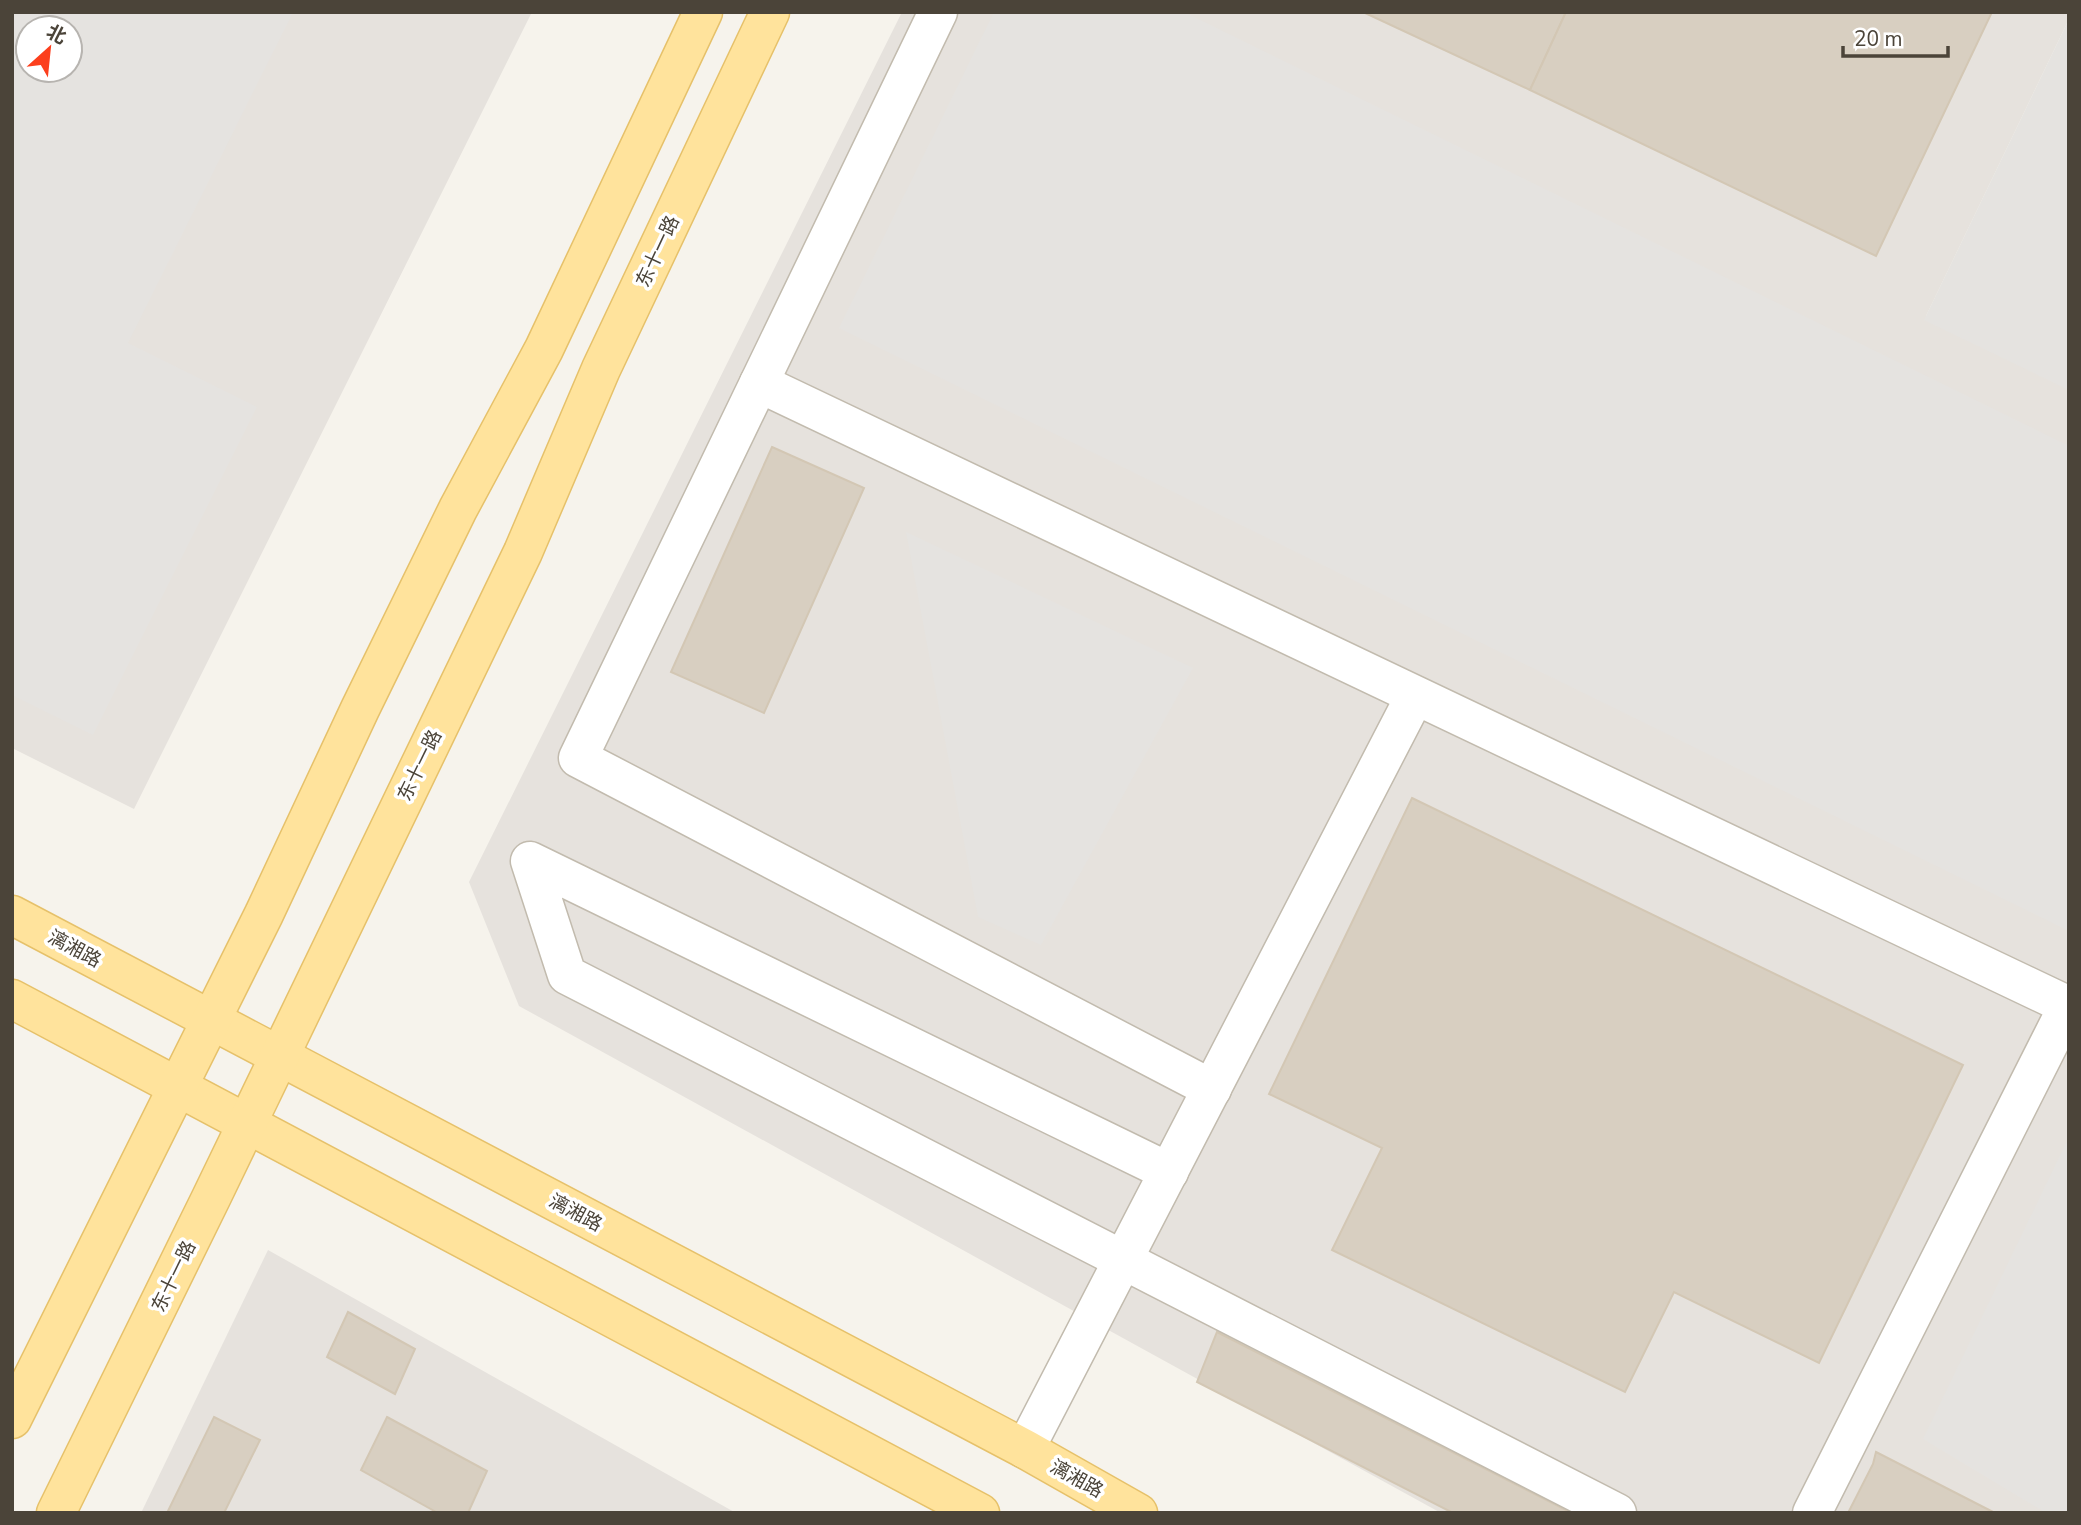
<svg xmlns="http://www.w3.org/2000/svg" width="2081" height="1525" font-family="'Nunito Sans','Noto Sans SC',sans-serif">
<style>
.industrial{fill:#e6e2dd;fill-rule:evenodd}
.parking{fill:#e5e3e0;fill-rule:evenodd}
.building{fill:#d8cfc1;stroke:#d3c7b4;stroke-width:2}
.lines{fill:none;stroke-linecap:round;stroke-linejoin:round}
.minor-casing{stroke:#c2bbae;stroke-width:41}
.major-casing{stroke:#e6c16a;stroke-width:41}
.minor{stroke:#fff;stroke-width:38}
.major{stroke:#ffe39c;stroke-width:38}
.labels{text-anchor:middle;stroke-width:7;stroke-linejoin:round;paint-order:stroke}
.street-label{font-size:19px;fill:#4b4439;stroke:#fff}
</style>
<rect width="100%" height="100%" fill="#f6f3ec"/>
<g class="industrial">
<path d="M12,12H532L134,809L12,748ZM28,28H70V70H28Z"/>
<polygon points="902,12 2069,12 2069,19 1926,316 2069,387 2069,1513 1441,1513 519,1006 469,882"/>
<polygon points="268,1250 736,1513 141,1513"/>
</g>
<g class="parking">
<path d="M12,12H293L128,343L257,407L93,735L12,695ZM28,28H70V70H28Z"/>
<polygon points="994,12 1184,12 2069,446 2069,931 839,328"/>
<polygon points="2069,19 2069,390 1924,320"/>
<polygon points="906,532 1193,668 1041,945 978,917"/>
<polygon points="2066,1143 2069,1144 2069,1513 2046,1513 1923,1439"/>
</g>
<g class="building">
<polygon points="1363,12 1566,12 1530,90"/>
<polygon points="1566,12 1992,12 1876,256 1530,90"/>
<polygon points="772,447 864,488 764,713 671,672"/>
<polygon points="1412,798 1963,1065 1819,1363 1674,1292 1625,1392 1332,1250 1382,1148 1269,1094"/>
<polygon points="348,1312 415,1349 395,1394 327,1357"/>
<polygon points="1217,1332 1572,1513 1453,1513 1197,1382"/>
<polygon points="214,1417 260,1440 224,1513 167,1513"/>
<polygon points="387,1417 487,1471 468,1513 438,1513 361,1470"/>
<polygon points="1876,1452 1995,1513 1848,1513 1873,1464"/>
</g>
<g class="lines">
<g class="minor-casing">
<g id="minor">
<polyline points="938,12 578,758 1212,1089"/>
<polyline points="759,383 2069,1006"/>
<polyline points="1169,1172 530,861 567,975 1617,1513"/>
<polyline points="1025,1449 1415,696"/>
<polyline points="1812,1513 2068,1006"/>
</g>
</g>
<g class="major-casing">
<g id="major">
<polyline points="12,915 1025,1449 1138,1513"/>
<polyline points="12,999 980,1513"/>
<polyline points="12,1419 264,914 360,709 458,509 544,349 703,12"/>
<polyline points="56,1513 211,1198 523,552 601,369 770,12"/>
</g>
</g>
<use href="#minor" class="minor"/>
<use href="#major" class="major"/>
</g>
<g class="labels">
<g class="street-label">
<text transform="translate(657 251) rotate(-65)" y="7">东十一路</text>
<text transform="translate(419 765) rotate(-64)" y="7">东十一路</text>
<text transform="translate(75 948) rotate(28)" y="7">漓湘路</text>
<text transform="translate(576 1212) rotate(28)" y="7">漓湘路</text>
<text transform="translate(173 1276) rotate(-64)" y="7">东十一路</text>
<text transform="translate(1077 1478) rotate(29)" y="7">漓湘路</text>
</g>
</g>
<rect width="2081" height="1525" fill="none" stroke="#4b4439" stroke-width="28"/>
<g transform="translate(49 49) rotate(27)"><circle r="33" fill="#ffffff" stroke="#b7b4b0" stroke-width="2"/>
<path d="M0-5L12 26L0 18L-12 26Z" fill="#fc3f1d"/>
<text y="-10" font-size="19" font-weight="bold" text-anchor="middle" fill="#4b4439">北</text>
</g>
<path d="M1843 46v10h105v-10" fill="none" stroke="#4b4439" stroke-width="3.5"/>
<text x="1854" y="46" font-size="21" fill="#4b4439" stroke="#ffffff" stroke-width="5" paint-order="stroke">20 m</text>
</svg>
